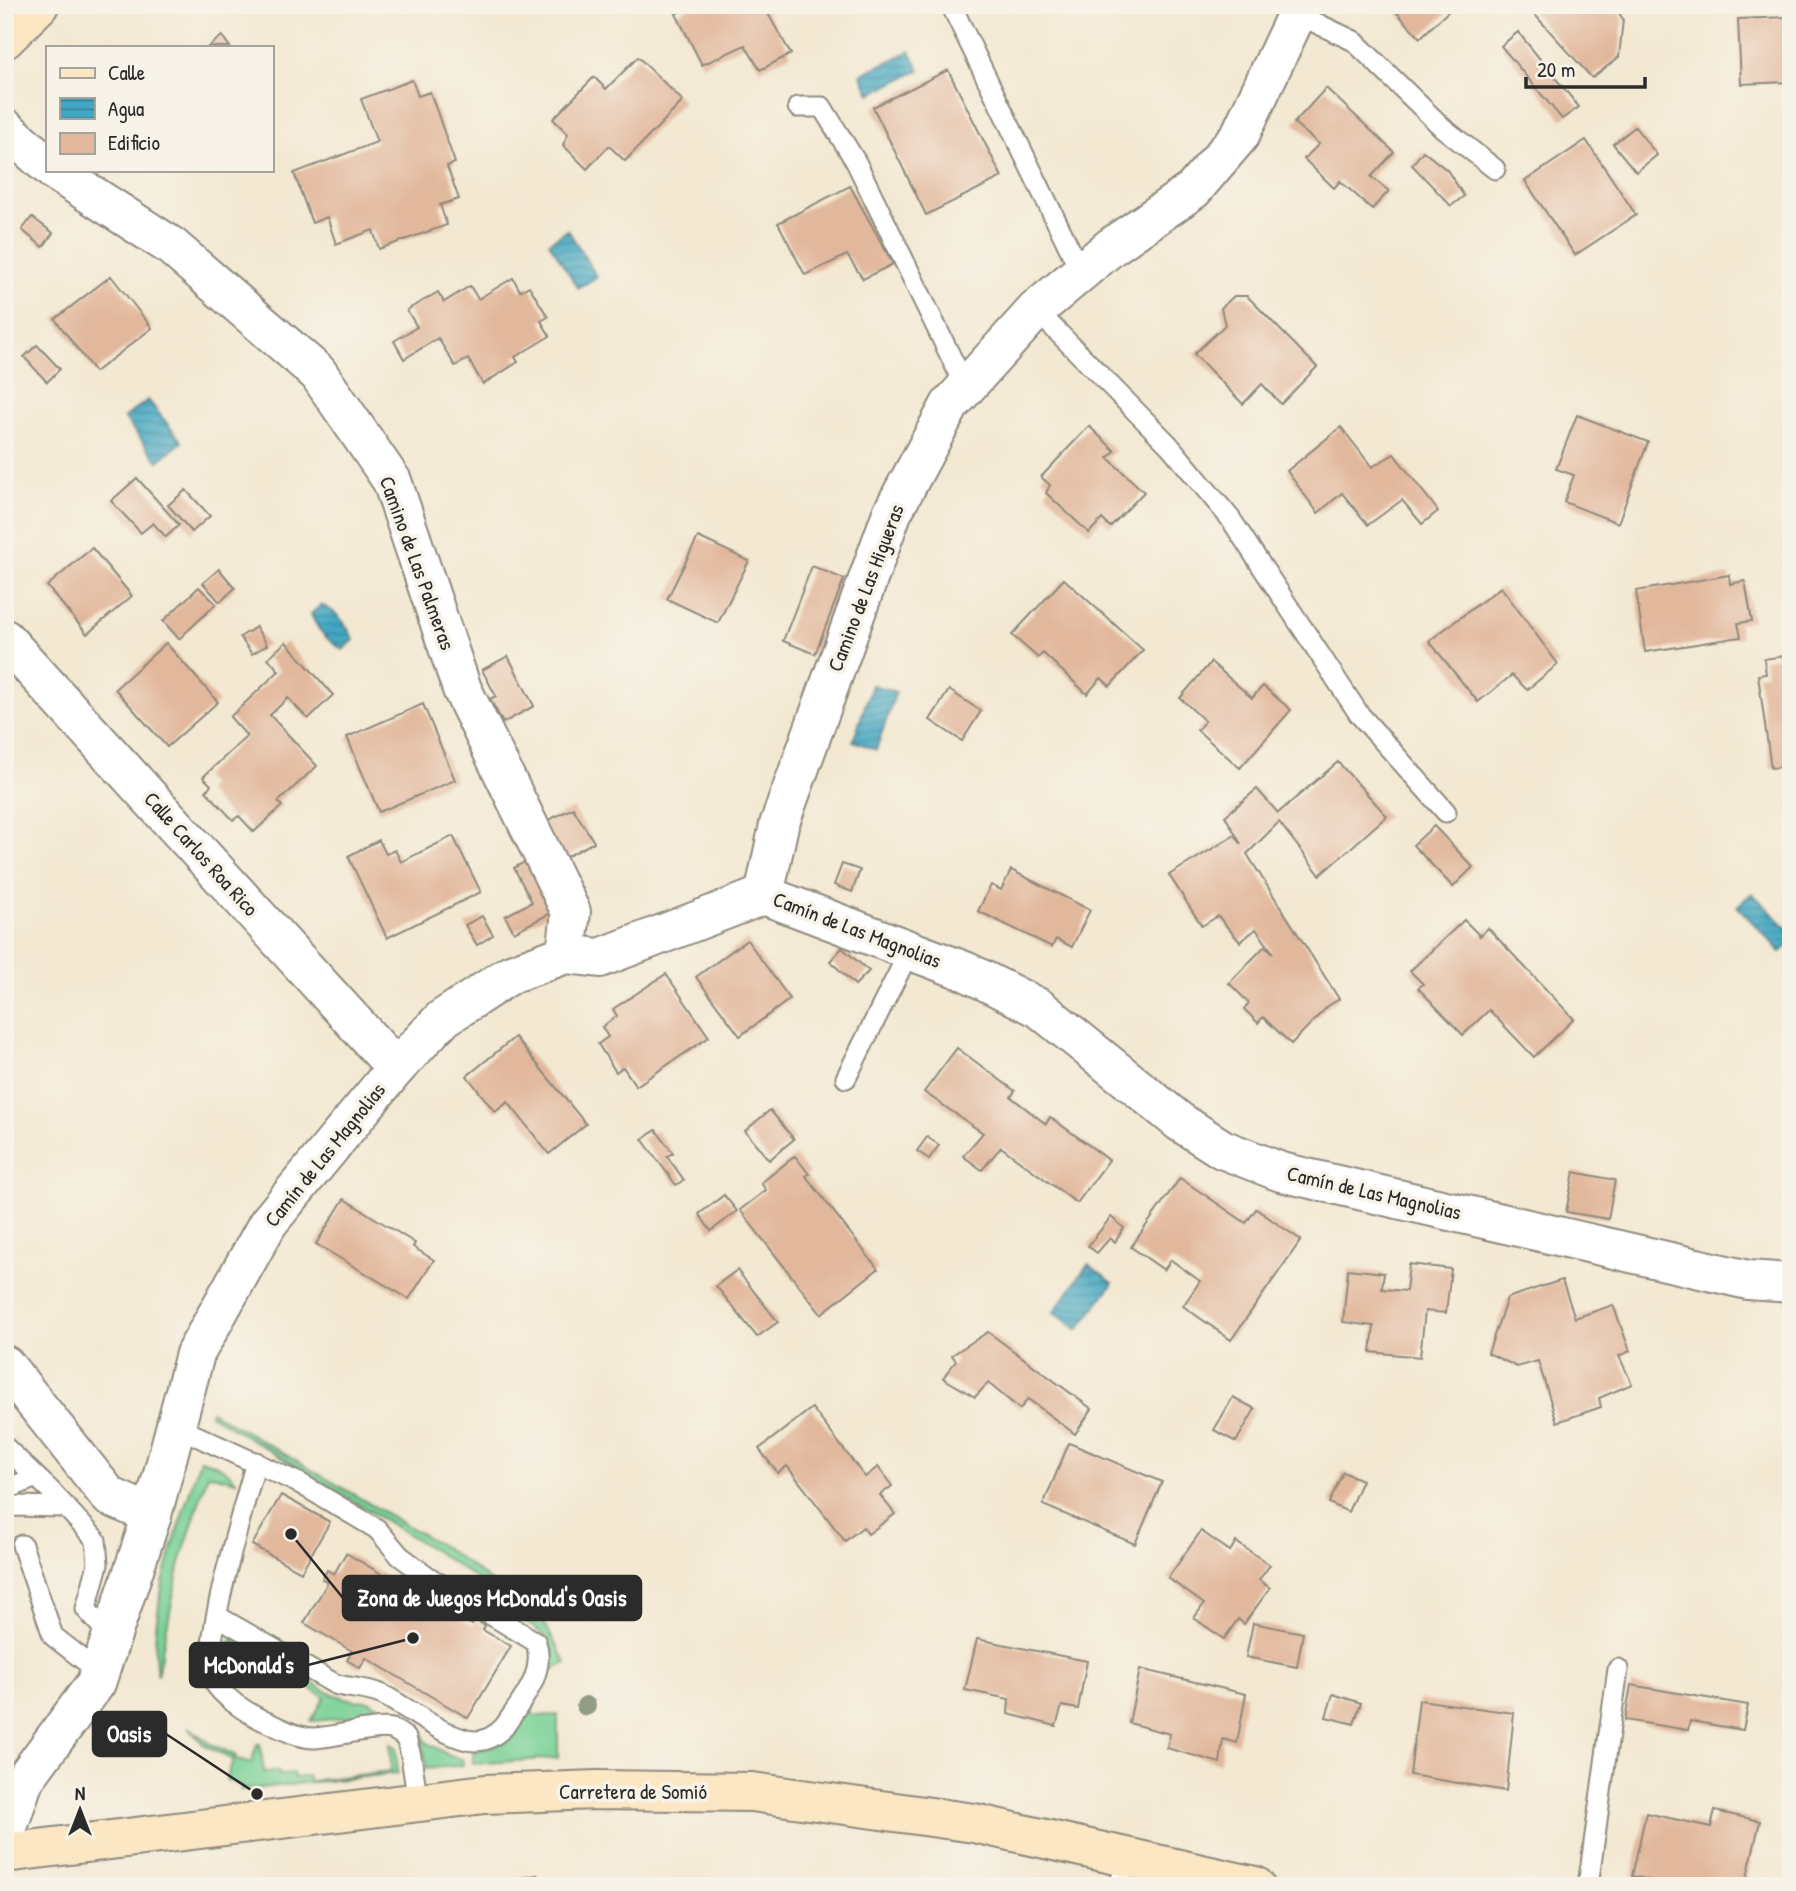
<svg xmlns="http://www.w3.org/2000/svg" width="1796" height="1891" font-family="'Patrick Hand',sans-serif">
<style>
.grass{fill:#79d196;stroke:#527e60;stroke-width:2}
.water{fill:url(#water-rules);stroke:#366976;stroke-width:2}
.building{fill:#e2b89c}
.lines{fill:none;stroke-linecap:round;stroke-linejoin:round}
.lane-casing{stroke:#8f8a7e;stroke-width:23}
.street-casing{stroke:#8f8a7e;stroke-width:42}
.secondary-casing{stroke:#8f8a7e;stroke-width:42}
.lane{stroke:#fff;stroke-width:19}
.street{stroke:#fff;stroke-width:38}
.secondary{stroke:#fbe7c3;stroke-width:38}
.tree{fill:#929c87}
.labels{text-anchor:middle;stroke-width:7;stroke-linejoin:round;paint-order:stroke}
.street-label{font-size:21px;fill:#2b2b2b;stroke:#f7f3e8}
.leader{fill:none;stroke:#2b2b2b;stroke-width:2.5}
.callout-dot{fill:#2b2b2b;stroke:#f7f3e8;stroke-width:2.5}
.callout{fill:#2b2b2b;stroke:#2b2b2b;stroke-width:2.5}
.callout-label{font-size:23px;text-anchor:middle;font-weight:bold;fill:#fff}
</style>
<defs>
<pattern id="water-rules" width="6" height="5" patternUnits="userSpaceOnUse" patternTransform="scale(1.75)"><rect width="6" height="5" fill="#42a7c2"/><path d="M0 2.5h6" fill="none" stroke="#37889e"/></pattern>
</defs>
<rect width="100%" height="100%" fill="#f7f3e8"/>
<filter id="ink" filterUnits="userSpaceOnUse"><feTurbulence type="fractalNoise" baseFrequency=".0143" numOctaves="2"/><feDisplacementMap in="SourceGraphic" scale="14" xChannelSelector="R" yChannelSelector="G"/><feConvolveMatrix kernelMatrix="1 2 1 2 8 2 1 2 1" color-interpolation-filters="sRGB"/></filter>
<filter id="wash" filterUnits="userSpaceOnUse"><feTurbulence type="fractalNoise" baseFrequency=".00686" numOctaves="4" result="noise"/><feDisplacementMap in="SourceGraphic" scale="28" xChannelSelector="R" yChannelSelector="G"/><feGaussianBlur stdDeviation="1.57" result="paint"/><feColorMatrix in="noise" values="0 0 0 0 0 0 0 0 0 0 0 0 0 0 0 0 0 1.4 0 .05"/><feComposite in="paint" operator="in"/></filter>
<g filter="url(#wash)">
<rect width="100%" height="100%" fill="#f3e8d1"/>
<g class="grass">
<path d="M211,1411L447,1549L542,1619L566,1663L553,1670C557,1631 528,1625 499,1609L495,1591L435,1551L210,1414Z"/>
<path d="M200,1459C216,1463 226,1468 236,1481L208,1474L180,1563L157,1675C147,1606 180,1525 200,1459Z"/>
<path d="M232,1640L237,1641L332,1694L353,1700L369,1701L422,1729L425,1741L452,1757L462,1759L463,1765L426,1769C425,1759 424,1746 420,1736C407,1701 339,1721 311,1721L325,1697L236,1646L223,1666C225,1657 224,1645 232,1640Z"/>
<path d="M527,1709H532L534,1716L558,1715V1758L473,1764V1751C504,1747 512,1735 527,1709Z"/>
<polygon points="188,1727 211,1744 236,1756 235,1759 251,1764 257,1744 260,1744 264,1772 278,1771 279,1775 293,1773 294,1778 308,1776 309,1781 391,1771 390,1744 396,1747 398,1773 241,1790 243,1786 226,1780 233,1760 203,1744"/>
</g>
<g class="water">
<polygon points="910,51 920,70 870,94 861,74"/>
<polygon points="568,230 597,277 578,288 549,242"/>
<polygon points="148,400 182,442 158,461 124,418"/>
<path d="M321,605C338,612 346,624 354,640L343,650C327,640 318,631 311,614Z"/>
<polygon points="872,685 896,692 876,750 853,741"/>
<polygon points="1752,893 1791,932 1791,943 1781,952 1737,906"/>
<polygon points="1088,1264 1113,1283 1078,1330 1054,1312"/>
</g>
<g id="blocks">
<g class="building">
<polygon points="692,5 763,5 791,54 760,70 745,45 702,65 676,14"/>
<polygon points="1390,5 1455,5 1420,38"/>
<polygon points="1526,5 1613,5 1623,19 1619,57 1592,78"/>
<polygon points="1791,17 1791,82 1741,84 1738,19"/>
<polygon points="1518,32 1579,107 1562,119 1501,46"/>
<polygon points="222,36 230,47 208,47"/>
<polygon points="638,57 683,101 625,161 609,146 587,169 563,145 568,134 553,119 594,77 606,89"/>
<polygon points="948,70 1002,177 926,215 873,107"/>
<polygon points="412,80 418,96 430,92 455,163 447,166 459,199 440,205 447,225 379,249 373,230 336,244 327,217 312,223 294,173 377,142 361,99"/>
<polygon points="1326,88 1394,152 1371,177 1389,191 1372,209 1340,181 1334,188 1304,159 1319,144 1294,123"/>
<polygon points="1635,127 1657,155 1636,172 1613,144"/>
<polygon points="1586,140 1636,215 1575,255 1525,181"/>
<polygon points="1423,151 1447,170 1464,196 1451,206 1412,165"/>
<polygon points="850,186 893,264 863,279 847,255 805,275 778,223"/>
<polygon points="32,217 53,233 43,247 22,230"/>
<polygon points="111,276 152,328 95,372 55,319"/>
<polygon points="513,278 520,291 529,286 548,317 541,321 550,336 515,357 518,362 483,384 468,359 455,366 438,338 404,359 394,341 417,327 407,310 438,292 444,302 470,286 478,299"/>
<polygon points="1234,296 1247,296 1317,367 1281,404 1262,384 1243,404 1194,354 1225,325 1221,308"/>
<polygon points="37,345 60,369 47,382 24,357"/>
<polygon points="1577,415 1648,442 1618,523 1564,502 1574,475 1556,469"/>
<polygon points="1089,426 1115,451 1108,458 1144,492 1110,527 1102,519 1089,533 1046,493 1050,485 1041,477"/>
<polygon points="1341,427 1372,467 1394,454 1438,511 1422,524 1402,500 1368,525 1342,493 1318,513 1287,471"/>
<polygon points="137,478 179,525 166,537 153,523 141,533 111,501"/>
<polygon points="186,490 210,516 192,532 168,505"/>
<polygon points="698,537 749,561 718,623 667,599"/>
<polygon points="92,548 132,596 87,634 47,586"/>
<polygon points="812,566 844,579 815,654 783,641"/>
<polygon points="219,569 235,588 220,602 203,583"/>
<polygon points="1729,575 1730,584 1745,581 1752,621 1738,623 1741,637 1645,652 1636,591"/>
<polygon points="1064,579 1143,650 1110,686 1101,678 1087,694 1043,653 1038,658 1012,635"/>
<polygon points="199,587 216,604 179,639 163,621"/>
<polygon points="1501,587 1558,664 1527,690 1512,675 1478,702 1429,641"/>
<polygon points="256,627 267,645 252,654 240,637"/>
<polygon points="286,642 333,695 308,719 288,698 270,715 317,766 278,802 282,806 254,832 239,816 233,820 206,791 211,785 203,777 247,736 230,717 279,671 268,658"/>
<polygon points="166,643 218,702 167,747 115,689"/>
<polygon points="1791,655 1791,766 1771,768 1758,675 1766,674 1764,659"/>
<polygon points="508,656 534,706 503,723 490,699 496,696 482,670"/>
<polygon points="1211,662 1252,698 1263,686 1291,710 1240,768 1197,730 1205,721 1180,698"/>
<polygon points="949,690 981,711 962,741 930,720"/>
<polygon points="423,704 455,780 379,812 347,737"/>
<polygon points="1338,762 1387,816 1320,875 1279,822 1247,854 1339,999 1328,1006 1291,1044 1263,1017 1258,1023 1244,1009 1249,1003 1229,983 1265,946 1273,953 1256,929 1240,942 1218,916 1202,926 1169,875 1235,835 1241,844 1225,816 1257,789 1278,813"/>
<polygon points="573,808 594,842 557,862 538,825"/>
<polygon points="1434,826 1473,867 1453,887 1413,845"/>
<polygon points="453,836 481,892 387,938 348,856 379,840 386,854 395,850 401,862"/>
<polygon points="530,859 557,910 514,932 505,916 532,902 514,868"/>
<polygon points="842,864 860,870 852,892 834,885"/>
<polygon points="1011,870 1090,910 1072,947 1056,939 1052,947 978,911 991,885 1001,890"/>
<polygon points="482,916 493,935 477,945 465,925"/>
<polygon points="1464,920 1480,936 1488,928 1574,1019 1534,1057 1489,1010 1463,1035 1418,988 1423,984 1410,971"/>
<polygon points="747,940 790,999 740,1036 696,977"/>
<polygon points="842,948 869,971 855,985 830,961"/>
<polygon points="666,974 709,1037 636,1086 623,1067 616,1072 598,1044 608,1037 602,1027 617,1016 613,1009"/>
<polygon points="515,1037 586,1124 549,1154 508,1102 495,1112 467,1076"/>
<polygon points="957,1048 1015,1091 1011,1097 1046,1124 1050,1117 1109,1160 1077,1203 1001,1147 982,1170 963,1156 983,1133 924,1092"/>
<polygon points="770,1110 794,1139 769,1160 745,1131"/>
<polygon points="656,1130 673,1153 667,1156 684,1180 676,1185 642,1139"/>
<polygon points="927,1137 939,1145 929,1159 917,1151"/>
<polygon points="795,1156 809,1174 806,1176 878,1269 821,1314 740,1210 766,1190 761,1183"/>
<polygon points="1574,1172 1615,1180 1608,1219 1566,1212"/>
<polygon points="1180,1178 1246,1223 1256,1209 1301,1240 1231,1340 1183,1306 1200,1281 1171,1260 1164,1270 1131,1247"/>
<polygon points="724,1195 737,1211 711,1231 699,1214"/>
<polygon points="344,1199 415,1243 413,1247 434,1260 409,1299 316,1244"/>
<polygon points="1111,1217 1124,1228 1115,1242 1110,1238 1097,1253 1088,1246"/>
<polygon points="1409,1264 1451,1269 1446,1313 1425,1311 1420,1357 1371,1352 1374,1326 1343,1322 1348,1269 1384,1273 1382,1289 1406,1291"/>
<polygon points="737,1270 778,1322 757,1337 716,1286"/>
<polygon points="1562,1280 1575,1318 1613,1305 1630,1351 1619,1356 1632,1384 1599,1398 1601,1407 1557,1422 1538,1361 1517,1367 1488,1353 1507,1298"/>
<polygon points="988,1332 1092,1409 1075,1434 1028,1399 1020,1409 988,1383 975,1397 943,1378 956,1361 952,1355"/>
<polygon points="1233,1397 1255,1409 1236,1442 1214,1430"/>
<polygon points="812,1408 865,1477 878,1467 892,1486 880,1495 895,1514 868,1534 863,1527 845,1541 787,1466 778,1473 759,1449"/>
<polygon points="1069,1443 1162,1482 1135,1544 1043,1505"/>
<polygon points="1343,1472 1362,1480 1348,1512 1329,1503"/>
<polygon points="281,1495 330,1522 301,1572 252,1545"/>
<polygon points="1201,1531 1230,1551 1236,1542 1270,1565 1259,1580 1270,1588 1244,1624 1238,1619 1224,1639 1194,1618 1204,1604 1168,1578"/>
<polygon points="346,1553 407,1589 410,1583 426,1592 424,1596 472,1625 475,1620 485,1626 483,1630 511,1646 468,1718 366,1658 360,1668 347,1660 352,1651 304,1623 328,1582 322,1579 327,1570 334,1574"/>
<polygon points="1253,1623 1303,1633 1297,1667 1246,1657"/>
<polygon points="977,1639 1087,1661 1078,1709 1062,1706 1056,1726 1008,1714 1009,1699 965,1690"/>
<polygon points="1140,1669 1246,1694 1237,1743 1223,1739 1220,1763 1167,1748 1170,1734 1129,1723"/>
<polygon points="1631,1685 1748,1705 1743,1730 1690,1721 1688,1730 1625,1720"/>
<polygon points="1333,1694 1361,1703 1354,1724 1326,1717"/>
<polygon points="1419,1700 1514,1713 1506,1791 1410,1775"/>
<polygon points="1715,1811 1760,1821 1745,1886 1677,1886 1632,1876 1646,1813 1711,1827"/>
<polygon points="537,1875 534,1886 485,1886 485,1884"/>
</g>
</g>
</g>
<g filter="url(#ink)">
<use href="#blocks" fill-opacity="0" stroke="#8f8a7e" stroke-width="2"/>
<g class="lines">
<g class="lane-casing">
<g id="lane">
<polyline points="951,5 1081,272"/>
<polyline points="1297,14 1354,41 1443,128 1495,169"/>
<polyline points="798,107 822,107 856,162 966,388"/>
<polyline points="1036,310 1169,445 1230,518 1359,714 1446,812"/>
<polyline points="846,1078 910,950"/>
<path d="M175,1426L301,1484L377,1529L400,1556L430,1578L536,1642C546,1674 522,1700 504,1727C497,1734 487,1741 476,1741C449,1741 407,1707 383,1695C369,1688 350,1689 335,1684L217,1616"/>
<polyline points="5,1447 50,1490 96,1540 98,1564 86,1609 111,1637"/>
<path d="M256,1462C246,1499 199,1652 213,1680C222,1697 246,1712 262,1720C278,1727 295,1737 313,1738C332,1738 376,1725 392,1729C396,1731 402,1735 406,1738L411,1756L418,1803"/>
<polyline points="5,1490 36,1477"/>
<polyline points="5,1509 13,1506 66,1507"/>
<polyline points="22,1545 53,1636 99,1672"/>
<polyline points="1120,1886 1126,1857"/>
<polyline points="1588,1886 1618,1669"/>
</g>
</g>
<g class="street-casing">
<g id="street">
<polyline points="5,128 47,165"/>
<polyline points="53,170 171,246 318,373 392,481 462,689 571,912 566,954"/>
<polyline points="5,639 396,1068"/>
<polyline points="764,895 779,825 892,513 950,405 1036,310 1111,247 1193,190 1240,135 1301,5"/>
<polyline points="5,1365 109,1496 152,1515"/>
<polyline points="5,1836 24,1780 96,1683 152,1515 195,1354 268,1223 396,1068 442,1019 511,974 566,954 600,958 764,895 967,972 1039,1008 1180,1122 1222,1149 1281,1172 1748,1280 1791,1283"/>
</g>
</g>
<g class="secondary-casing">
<g id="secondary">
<polyline points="5,39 39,5"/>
<polyline points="5,1853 485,1794 597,1790 752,1792 974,1823 1255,1886"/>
</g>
</g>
<use href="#lane" class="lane"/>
<use href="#street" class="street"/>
<use href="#secondary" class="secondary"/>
</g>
<circle class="tree" cx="586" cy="1706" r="10"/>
</g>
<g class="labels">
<g class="street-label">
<text transform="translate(417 563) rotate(70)" y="7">Camino de Las Palmeras</text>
<text transform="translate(866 588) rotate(-69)" y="7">Camino de Las Higueras</text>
<text transform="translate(201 854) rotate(48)" y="7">Calle Carlos Roa Rico</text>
<text transform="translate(857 930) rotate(21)" y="7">Camín de Las Magnolias</text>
<text transform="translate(325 1155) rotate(-51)" y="7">Camín de Las Magnolias</text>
<text transform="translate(1374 1193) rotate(13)" y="7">Camín de Las Magnolias</text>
<text x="633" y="1799">Carretera de Somió</text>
</g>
</g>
<path class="leader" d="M291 1534L343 1598M413 1638L308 1665M257 1794L166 1734"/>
<g class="callout-dot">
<circle cx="291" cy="1534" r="7"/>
<circle cx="413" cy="1638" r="7"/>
<circle cx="257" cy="1794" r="7"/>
</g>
<g class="callout">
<rect x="343" y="1576" width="298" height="44" rx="7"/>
<rect x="190" y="1643" width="118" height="44" rx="7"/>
<rect x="93" y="1712" width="73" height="44" rx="7"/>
</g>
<g class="callout-label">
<text x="492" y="1606">Zona de Juegos McDonald's Oasis</text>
<text x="249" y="1673">McDonald's</text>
<text x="129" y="1742">Oasis</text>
</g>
<rect width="1796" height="1891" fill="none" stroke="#f7f3e8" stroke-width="28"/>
<rect x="46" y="46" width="228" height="126" fill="#f7f3e8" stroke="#a5a39c" stroke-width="2"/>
<rect x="60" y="68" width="35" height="10" fill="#fbe7c3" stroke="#a5a39c" stroke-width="2"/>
<text x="108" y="80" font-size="21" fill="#2b2b2b">Calle</text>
<rect x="60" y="98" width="35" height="21" fill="url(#water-rules)" stroke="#a5a39c" stroke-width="2"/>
<text x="108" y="116" font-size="21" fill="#2b2b2b">Agua</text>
<rect x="60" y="133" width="35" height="21" fill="#e2b89c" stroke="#a5a39c" stroke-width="2"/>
<text x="108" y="150" font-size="21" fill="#2b2b2b">Edificio</text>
<g transform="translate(80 1810)" stroke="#f7f3e8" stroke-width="5" paint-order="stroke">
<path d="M0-5L12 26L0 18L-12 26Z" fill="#2b2b2b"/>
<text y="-10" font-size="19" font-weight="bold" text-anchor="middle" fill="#2b2b2b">N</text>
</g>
<path d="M1526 77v10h119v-10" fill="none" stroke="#2b2b2b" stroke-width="3.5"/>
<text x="1537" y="77" font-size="21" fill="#2b2b2b" stroke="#f7f3e8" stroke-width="5" paint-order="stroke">20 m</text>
</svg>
